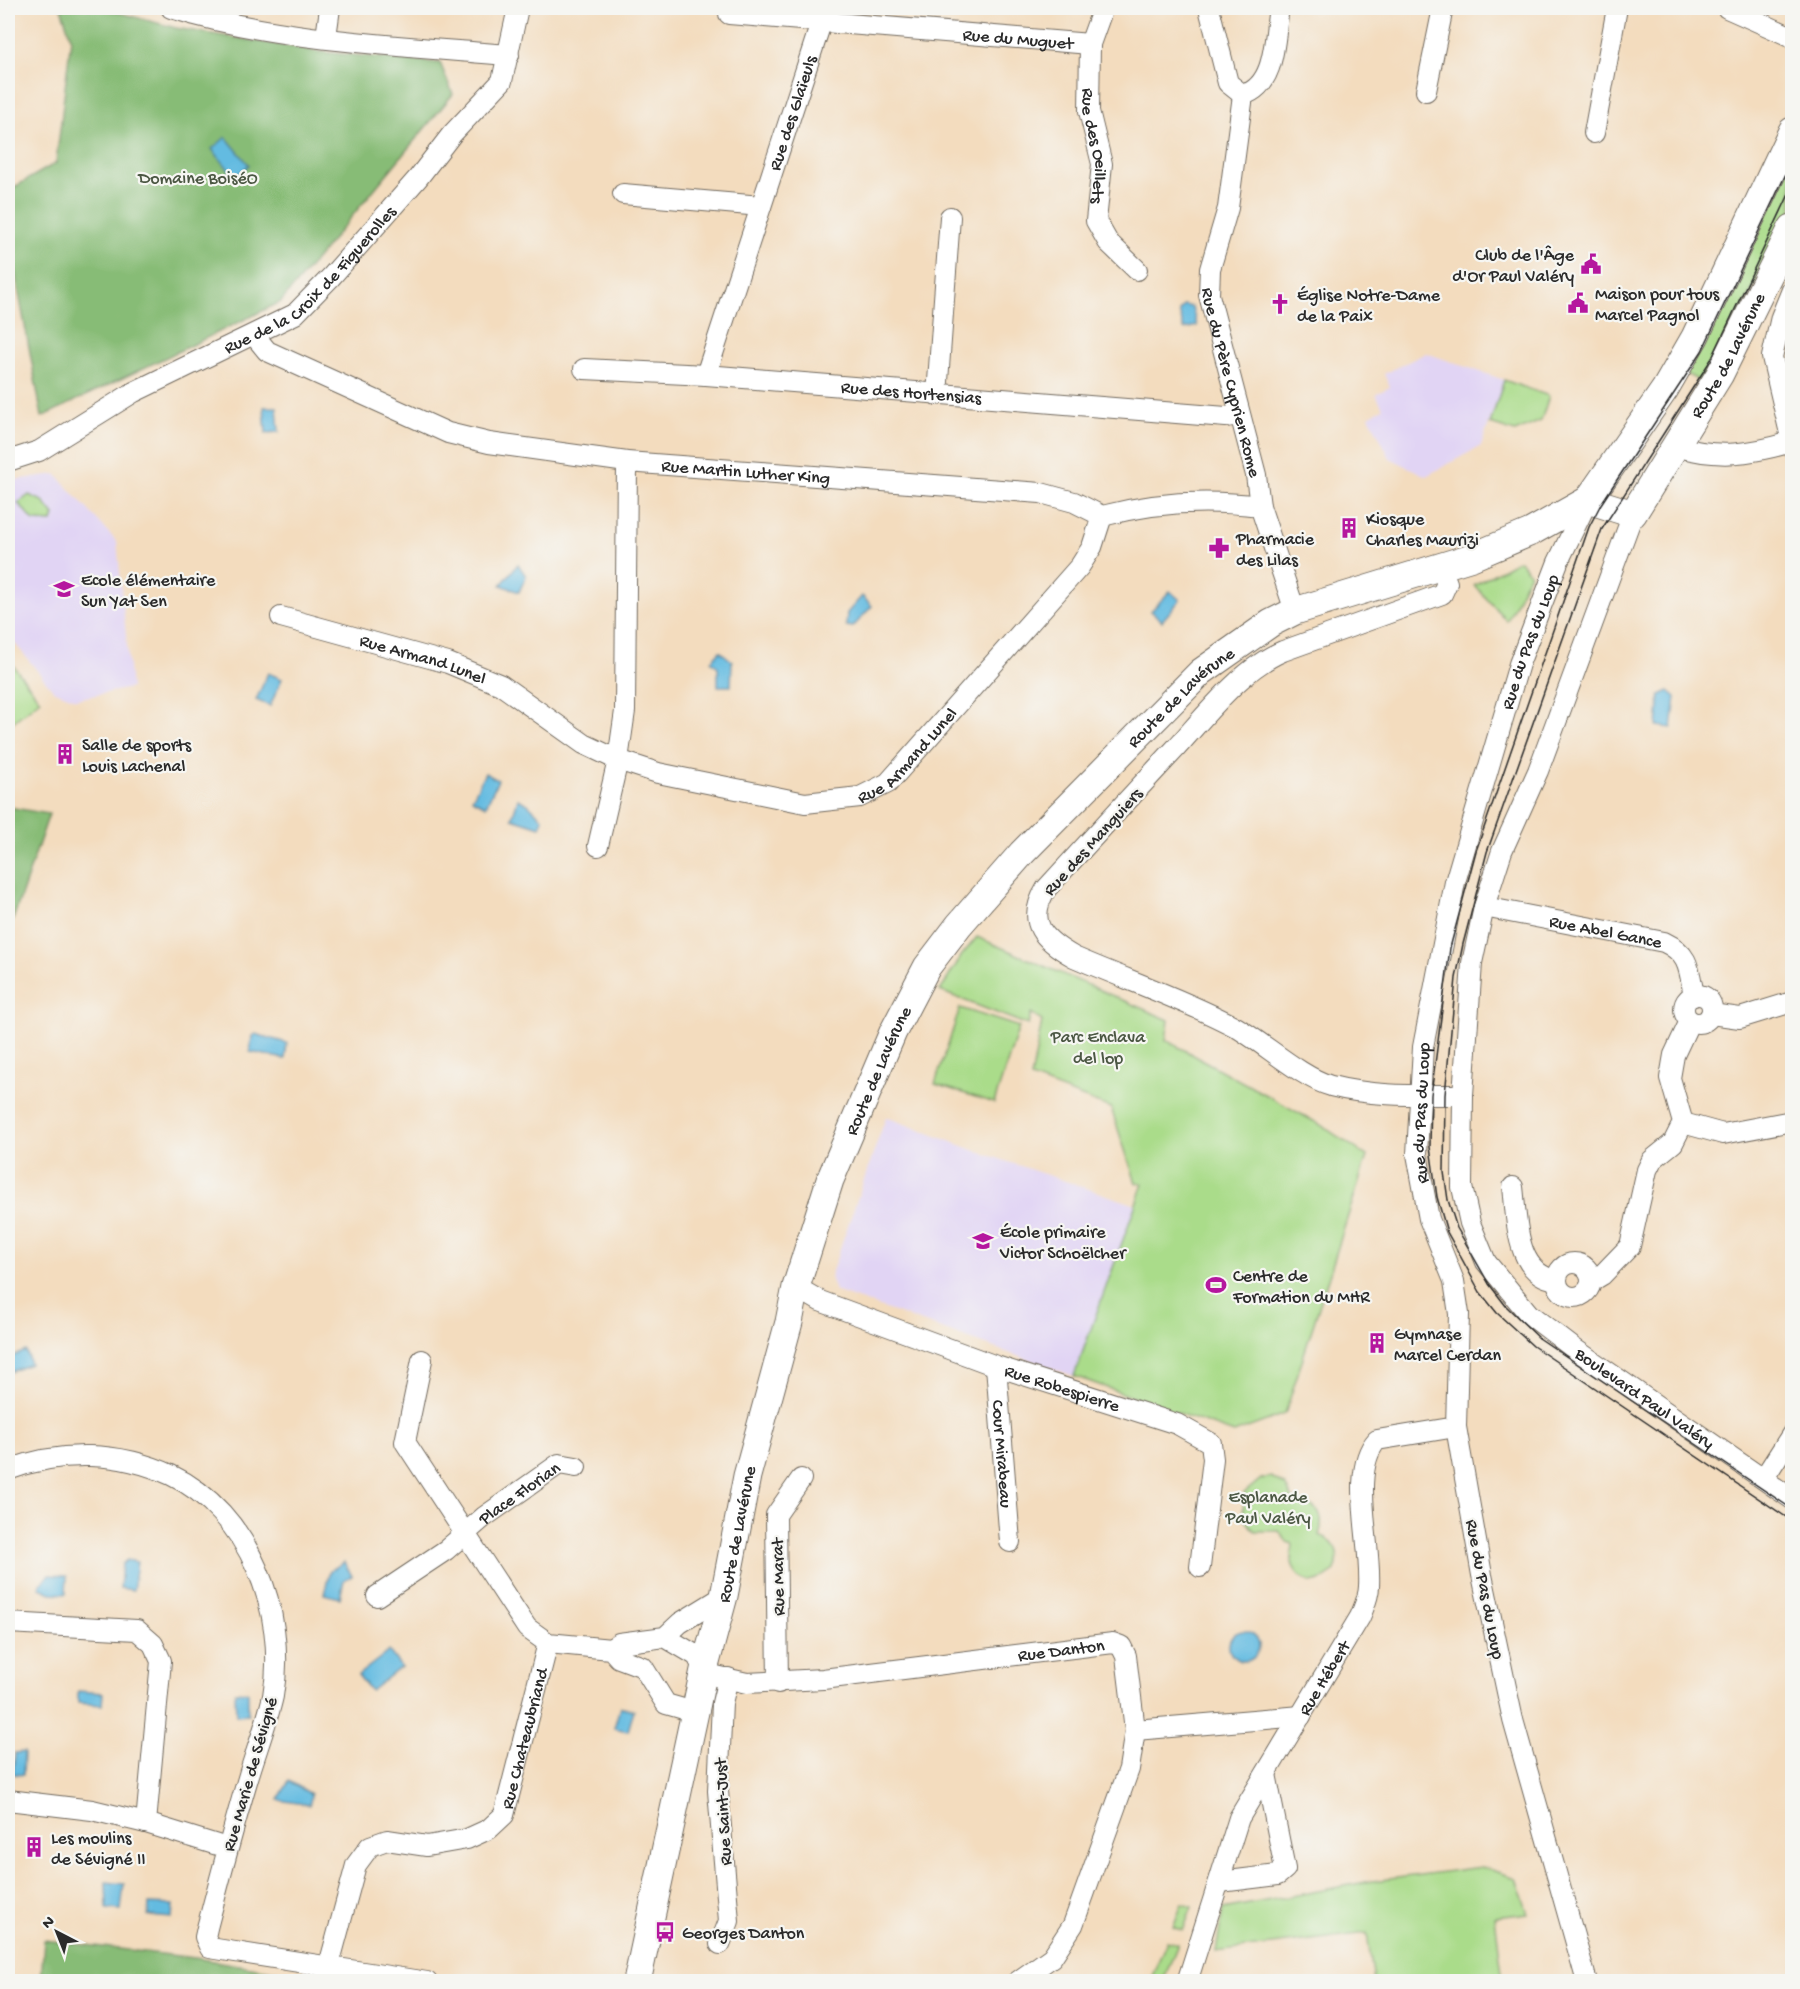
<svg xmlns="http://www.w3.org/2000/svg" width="1800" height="1989" font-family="'Gochi Hand',sans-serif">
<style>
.built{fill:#e1d4f4}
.green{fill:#aadc8a;stroke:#6a845a;stroke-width:1.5}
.forest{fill:#87bc76;stroke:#597450;stroke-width:1.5}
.water{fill:#64bbe1;stroke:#487386;stroke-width:1.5}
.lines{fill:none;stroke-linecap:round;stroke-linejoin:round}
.street-casing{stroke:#71695e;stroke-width:22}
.secondary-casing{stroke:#71695e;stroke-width:29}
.street{stroke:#fff;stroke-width:20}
.secondary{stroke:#fff;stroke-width:27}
.tram{stroke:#2b2b2b;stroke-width:1.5}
.labels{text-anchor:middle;stroke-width:4.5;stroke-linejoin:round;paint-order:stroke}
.street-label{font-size:18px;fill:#2b2b2b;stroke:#f6f6f2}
.park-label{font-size:18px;fill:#4b5743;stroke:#f6f6f2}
.poi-label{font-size:18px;fill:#2b2b2b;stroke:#f6f6f2;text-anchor:start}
</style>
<rect width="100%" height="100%" fill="#f6f6f2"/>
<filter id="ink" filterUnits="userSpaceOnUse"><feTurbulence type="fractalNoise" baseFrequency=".0167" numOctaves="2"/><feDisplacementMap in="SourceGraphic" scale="12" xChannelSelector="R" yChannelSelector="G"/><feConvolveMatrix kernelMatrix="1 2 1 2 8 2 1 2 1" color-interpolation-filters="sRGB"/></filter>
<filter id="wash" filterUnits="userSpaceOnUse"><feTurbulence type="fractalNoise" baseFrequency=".008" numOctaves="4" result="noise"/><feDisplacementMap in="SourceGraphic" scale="24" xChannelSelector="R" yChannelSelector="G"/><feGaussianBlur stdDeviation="1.35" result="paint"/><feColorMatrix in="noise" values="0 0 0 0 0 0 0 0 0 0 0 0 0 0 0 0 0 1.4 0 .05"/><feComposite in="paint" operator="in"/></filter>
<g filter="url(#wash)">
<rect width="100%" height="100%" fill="#f3dcbe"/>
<g class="built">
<polygon points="1426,353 1504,380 1481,446 1426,476 1390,458 1369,416 1383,408 1376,394 1390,387 1384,374"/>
<polygon points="56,474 117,542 131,688 76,699 53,690 8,635 8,481"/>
<polygon points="886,1117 976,1151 1136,1205 1074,1376 835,1291 830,1277"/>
</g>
<g class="green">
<polygon points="1792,147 1792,210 1705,384 1682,372"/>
<polygon points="1504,380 1549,396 1541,421 1515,432 1490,424"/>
<polygon points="29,495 43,501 54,515 52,522 34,521 18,503"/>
<polygon points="1519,560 1530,573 1507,621 1474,585"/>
<polygon points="8,659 40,700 8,726"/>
<polygon points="977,937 1169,1020 1166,1040 1319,1124 1367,1156 1285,1414 1234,1433 1074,1376 1143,1184 1136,1183 1111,1108 1031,1078 1042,1021 1031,1014 1028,1025 940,991 962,955"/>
<polygon points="960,1008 1019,1027 994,1103 935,1084"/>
<path d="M1271,1477L1285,1485L1295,1503C1316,1502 1326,1515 1319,1535C1336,1540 1341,1555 1335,1571L1320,1581L1311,1583C1293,1574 1289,1563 1292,1544L1287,1542L1279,1531H1255L1243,1518L1244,1493L1261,1479Z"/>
<polygon points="1482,1867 1516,1878 1528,1913 1495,1917 1503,1981 1374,1981 1367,1933 1216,1952 1223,1909 1366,1882"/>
<polygon points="1182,1904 1192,1907 1183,1931 1173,1927"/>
<polygon points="1167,1941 1178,1944 1163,1981 1150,1981"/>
</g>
<g class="forest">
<polygon points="61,8 102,8 176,28 321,52 440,63 453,94 281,302 42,417 8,235 8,199 11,189 56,163 71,38"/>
<polygon points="8,807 49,814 8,934"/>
<polygon points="44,1940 195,1958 338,1981 41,1981"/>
</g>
<g class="water">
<polygon points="226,137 249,165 235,177 212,149"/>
<polygon points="1184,305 1192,307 1197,326 1184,329 1179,311"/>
<polygon points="264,407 277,407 279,432 266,433"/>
<polygon points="518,564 526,576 519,592 501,585"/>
<polygon points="1170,591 1180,600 1162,621 1151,611"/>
<polygon points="862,596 872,606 853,627 846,626 847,613"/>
<polygon points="720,651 732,661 731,686 718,686 718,667 711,661"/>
<polygon points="268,673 282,679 270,706 256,700"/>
<polygon points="1669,691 1676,697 1672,728 1657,726 1660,695"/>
<polygon points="485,773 498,780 486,806 472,799"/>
<polygon points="518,799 528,804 543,819 540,827 512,818"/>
<polygon points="255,1034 287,1043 285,1059 250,1052 252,1036"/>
<polygon points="26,1351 30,1364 8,1373 8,1358"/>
<polygon points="127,1560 137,1562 133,1590 120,1588 122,1564"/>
<polygon points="344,1562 352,1576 344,1580 340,1598 324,1594 330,1571"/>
<polygon points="50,1575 67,1576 66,1594 51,1593 40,1588 40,1584"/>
<circle cx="1244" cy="1646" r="15"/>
<polygon points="389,1651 401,1667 371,1691 358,1675"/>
<polygon points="78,1691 103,1693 102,1705 78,1703"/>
<polygon points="235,1692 248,1692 248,1714 236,1715"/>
<polygon points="620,1707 634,1710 628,1731 614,1728"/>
<polygon points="24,1752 23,1775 13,1774 15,1753"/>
<polygon points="289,1781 311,1794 310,1805 278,1800"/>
<polygon points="106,1882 124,1884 121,1910 107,1909"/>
<polygon points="149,1904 173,1905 172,1918 148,1916"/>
</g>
</g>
<g filter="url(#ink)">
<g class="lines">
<g class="street-casing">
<g id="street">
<path d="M171,8C272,40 402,46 509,55"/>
<path id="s1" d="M1103,8L1090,44L1089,111L1102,164L1096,221L1108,242L1137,270"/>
<path d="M1209,8L1228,83L1243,95C1277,85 1274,36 1279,8"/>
<polyline points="1727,8 1792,37"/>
<path id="s2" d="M729,14L1090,44"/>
<polyline points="326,37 330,8"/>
<polyline points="1426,91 1443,8"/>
<path id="s3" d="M1243,95L1228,208L1210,269L1209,295L1256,475L1260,506L1295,611"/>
<polyline points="1594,133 1617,8"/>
<polyline points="623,194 761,206"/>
<path id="s4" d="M254,335L267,351L448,433L489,443L627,462L1041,493L1074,502L1102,516C1154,502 1206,499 1260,506"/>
<path id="s5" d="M584,369L706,375L1226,417L1239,415"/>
<path id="s6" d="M706,375L822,20"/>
<polyline points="937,395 950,217"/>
<polyline points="1792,442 1772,357 1781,317 1792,290"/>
<path d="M1675,446C1719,459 1750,454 1792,442"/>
<path id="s7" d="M8,461L39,451L134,392L295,314L331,277L418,178L452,134L502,81L518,8"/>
<path id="s8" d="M1633,514L1538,771L1502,851L1484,907L1472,963L1463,1095L1462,1187L1470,1223L1486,1262L1529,1314L1572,1347L1792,1499"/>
<path d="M1441,568L1447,583L1442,594L1283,651C1242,668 1205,716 1176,748C1132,795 1089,842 1046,889C1025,923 1044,940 1074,957C1127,980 1183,999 1234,1026C1263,1042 1300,1077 1331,1086C1373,1097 1420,1095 1463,1095"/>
<path id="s9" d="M281,617L448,663L501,685L584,744L618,760L658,773L805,803L860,797L888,783L1080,566L1092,547L1102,516"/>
<polyline points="598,846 618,760 625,711 627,462"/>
<path id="s10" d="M1484,907L1664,942C1690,954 1689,970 1694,996"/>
<circle cx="1698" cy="1009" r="14"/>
<polyline points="1711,1014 1740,1018 1792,1002"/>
<polyline points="1683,1123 1723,1134 1792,1121"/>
<path d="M1513,1187C1517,1218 1515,1275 1557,1280"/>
<circle cx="1574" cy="1280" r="17"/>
<polyline points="1592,1281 1602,1275 1630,1246 1647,1170 1652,1160 1673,1143 1683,1123 1670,1078 1674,1055 1690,1021"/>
<path id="s11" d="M796,1287L820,1301L996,1366L1177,1424L1211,1443L1213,1459L1200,1567"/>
<polyline points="422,1360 405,1442 527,1628 548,1643 611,1649 619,1658 643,1667 666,1704 694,1712"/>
<path id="s12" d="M996,1366L1010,1542"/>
<path d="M8,1470C61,1450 119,1451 171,1475C249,1512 288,1613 273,1696C267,1723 256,1751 248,1778C233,1828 220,1878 207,1928L205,1937L210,1948L427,1982"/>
<polyline points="1764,1478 1792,1434"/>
<path id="s13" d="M377,1596L446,1550L484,1517L559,1464L576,1467"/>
<polyline points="8,1623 137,1630 153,1644 161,1661 146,1823"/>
<path id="s14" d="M665,1637L697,1656L704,1670L716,1676L747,1683L823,1679L1113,1643L1121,1646L1126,1656L1135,1730L1129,1769L1073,1925L1052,1957L1017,1982"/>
<polyline points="611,1649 619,1643 665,1637 680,1623 724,1596"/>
<polyline points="778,1683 776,1515 801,1479"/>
<polyline points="1135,1730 1301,1716"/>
<polyline points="8,1800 92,1810 146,1823 227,1848"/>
<polyline points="1220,1882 1278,1875 1285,1869 1266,1774"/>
<polyline points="720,1944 729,1921 718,1791 722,1703 728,1678"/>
<path id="s15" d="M329,1965L356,1865L370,1846L387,1840L427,1846L467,1839L489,1829L504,1815L548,1643"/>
<path id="s16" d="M1187,1982L1239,1818L1360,1617C1364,1607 1369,1597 1369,1586C1372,1544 1349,1471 1377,1440L1456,1427"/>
<path id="s17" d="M1587,1982L1513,1720L1482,1575L1456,1427L1459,1314L1454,1281L1429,1219L1417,1154L1423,1047L1455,882L1519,664L1558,562L1588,500"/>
</g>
</g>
<g class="secondary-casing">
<g id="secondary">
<path id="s18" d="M1588,500L1633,514L1720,374L1792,228"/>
<path id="s19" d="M637,1982L704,1670L724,1596L747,1476L789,1322L796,1287L830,1180L893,1032L927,967L959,925L1022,853L1201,672L1271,623L1295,611L1472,557L1531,532L1588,500L1665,389L1695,337L1792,131"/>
</g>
</g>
<use href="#street" class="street"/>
<use href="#secondary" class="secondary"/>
<g class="tram">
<polyline points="1792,161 1702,351 1601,504 1589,527 1476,851 1450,948 1431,1095 1430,1147 1437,1197 1447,1232 1480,1292 1497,1313 1533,1346 1792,1521"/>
<polyline points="1792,188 1712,358 1602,529 1487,852 1463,944 1456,978 1445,1095 1444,1172 1448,1200 1457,1228 1489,1284 1506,1306 1539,1338 1792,1509"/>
</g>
</g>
</g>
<defs>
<g id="civic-bare" transform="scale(1.62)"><path d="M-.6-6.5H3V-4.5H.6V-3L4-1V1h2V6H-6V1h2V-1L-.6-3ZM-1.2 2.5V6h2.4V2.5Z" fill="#b5179e" stroke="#f6f6f2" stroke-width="2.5" paint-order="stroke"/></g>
<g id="church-bare" transform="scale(1.62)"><path d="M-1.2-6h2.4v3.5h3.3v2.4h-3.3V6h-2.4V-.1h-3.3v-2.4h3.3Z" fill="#b5179e" stroke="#f6f6f2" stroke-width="2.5" paint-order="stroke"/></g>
<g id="building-bare" transform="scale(1.62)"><path d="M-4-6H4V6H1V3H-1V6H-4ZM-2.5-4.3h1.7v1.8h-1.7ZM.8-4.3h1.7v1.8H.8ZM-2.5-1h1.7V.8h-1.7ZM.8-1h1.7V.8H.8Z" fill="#b5179e" stroke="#f6f6f2" stroke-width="2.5" paint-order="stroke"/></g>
<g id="pharmacy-bare" transform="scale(1.62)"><path d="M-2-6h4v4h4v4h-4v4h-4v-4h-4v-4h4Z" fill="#b5179e" stroke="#f6f6f2" stroke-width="2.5" paint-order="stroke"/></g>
<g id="school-bare" transform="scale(1.62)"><path d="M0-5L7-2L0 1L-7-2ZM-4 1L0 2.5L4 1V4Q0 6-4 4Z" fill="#b5179e" stroke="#f6f6f2" stroke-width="2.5" paint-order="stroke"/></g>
<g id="stadium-bare" transform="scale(1.62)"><path d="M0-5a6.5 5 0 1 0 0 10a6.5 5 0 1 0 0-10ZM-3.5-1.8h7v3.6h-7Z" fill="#b5179e" stroke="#f6f6f2" stroke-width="2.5" paint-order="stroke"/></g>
<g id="bus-bare" transform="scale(1.62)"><path d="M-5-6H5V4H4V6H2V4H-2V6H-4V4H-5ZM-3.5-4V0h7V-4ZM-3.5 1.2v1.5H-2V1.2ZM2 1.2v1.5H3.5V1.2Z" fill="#b5179e" stroke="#f6f6f2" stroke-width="2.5" paint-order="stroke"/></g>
</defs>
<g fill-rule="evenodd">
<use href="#civic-bare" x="1591" y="264"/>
<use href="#civic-bare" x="1578" y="303"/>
<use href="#church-bare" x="1280" y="304"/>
<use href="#building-bare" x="1349" y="528"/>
<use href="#pharmacy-bare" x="1219" y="548"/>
<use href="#school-bare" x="64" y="589"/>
<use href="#building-bare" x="65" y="754"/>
<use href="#school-bare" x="983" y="1241"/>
<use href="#stadium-bare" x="1216" y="1285"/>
<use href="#building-bare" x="1377" y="1343"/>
<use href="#building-bare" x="34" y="1847"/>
<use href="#bus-bare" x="665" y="1932"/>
</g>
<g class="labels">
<g class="street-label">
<text dy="6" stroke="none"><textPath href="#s2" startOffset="290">Rue du Muguet</textPath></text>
<text dy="6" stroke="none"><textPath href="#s6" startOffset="276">Rue des Glaïeuls</textPath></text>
<text dy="6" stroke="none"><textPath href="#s1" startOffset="141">Rue des Oeillets</textPath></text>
<text dy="6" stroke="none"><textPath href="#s7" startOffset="356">Rue de la Croix de Figuerolles</textPath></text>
<text dy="6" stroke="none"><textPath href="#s18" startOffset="232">Route de Lavérune</textPath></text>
<text dy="6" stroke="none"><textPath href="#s3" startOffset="294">Rue du Père Cyprien Rome</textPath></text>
<text dy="6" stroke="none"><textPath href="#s5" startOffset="328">Rue des Hortensias</textPath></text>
<text dy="6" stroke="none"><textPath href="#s4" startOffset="520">Rue Martin Luther King</textPath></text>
<text dy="6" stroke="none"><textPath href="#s17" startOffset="1377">Rue du Pas du Loup</textPath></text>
<text dy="6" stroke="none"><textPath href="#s9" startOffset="148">Rue Armand Lunel</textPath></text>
<text dy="6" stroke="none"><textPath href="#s19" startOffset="1431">Route de Lavérune</textPath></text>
<text dy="6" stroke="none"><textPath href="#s9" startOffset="681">Rue Armand Lunel</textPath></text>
<text transform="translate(1092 841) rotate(-48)" y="6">Rue des Manguiers</text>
<text dy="6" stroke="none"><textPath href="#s10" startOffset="124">Rue Abel Gance</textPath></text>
<text dy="6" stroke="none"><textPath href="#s19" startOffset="945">Route de Lavérune</textPath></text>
<text dy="6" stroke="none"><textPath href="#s17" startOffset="891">Rue du Pas du Loup</textPath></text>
<text dy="6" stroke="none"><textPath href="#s11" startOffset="285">Rue Robespierre</textPath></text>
<text dy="6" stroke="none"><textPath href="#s8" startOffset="992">Boulevard Paul Valéry</textPath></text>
<text dy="6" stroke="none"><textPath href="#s12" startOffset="88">Cour Mirabeau</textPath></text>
<text dy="6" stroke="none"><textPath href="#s13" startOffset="176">Place Florian</textPath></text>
<text dy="6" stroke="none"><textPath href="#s19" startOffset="459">Route de Lavérune</textPath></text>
<text transform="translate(777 1577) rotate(-91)" y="6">Rue Marat</text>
<text transform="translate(1486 1589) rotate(79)" y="6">Rue du Pas du Loup</text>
<text dy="6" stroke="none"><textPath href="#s14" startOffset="414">Rue Danton</textPath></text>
<text dy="6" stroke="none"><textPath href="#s16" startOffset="336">Rue Hébert</textPath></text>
<text dy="6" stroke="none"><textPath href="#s15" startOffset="350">Rue Chateaubriand</textPath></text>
<text transform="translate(249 1774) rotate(-74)" y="6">Rue Marie de Sévigné</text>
<text transform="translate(722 1812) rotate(-93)" y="6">Rue Saint-Just</text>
</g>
<g class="park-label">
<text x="198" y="183">Domaine BoiséO</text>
<text x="1098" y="1042">Parc Enclava<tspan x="1098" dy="21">del lop</tspan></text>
<text x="1268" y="1502">Esplanade<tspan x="1268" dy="21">Paul Valéry</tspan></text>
</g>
<g class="poi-label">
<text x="1574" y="260" text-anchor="end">Club de l'Âge<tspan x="1574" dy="21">d'Or Paul Valéry</tspan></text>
<text x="1595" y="299">Maison pour tous<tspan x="1595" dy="21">Marcel Pagnol</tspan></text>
<text x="1297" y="300">Église Notre-Dame<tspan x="1297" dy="21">de la Paix</tspan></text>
<text x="1366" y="524">Kiosque<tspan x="1366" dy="21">Charles Maurizi</tspan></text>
<text x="1236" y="544">Pharmacie<tspan x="1236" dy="21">des Lilas</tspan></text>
<text x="81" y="585">Ecole élémentaire<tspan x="81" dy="21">Sun Yat Sen</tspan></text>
<text x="82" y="750">Salle de sports<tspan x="82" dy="21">Louis Lachenal</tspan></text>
<text x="1000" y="1237">École primaire<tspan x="1000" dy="21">Victor Schoëlcher</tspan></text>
<text x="1233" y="1281">Centre de<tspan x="1233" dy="21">Formation du MHR</tspan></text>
<text x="1394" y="1339">Gymnase<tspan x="1394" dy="21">Marcel Cerdan</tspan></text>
<text x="51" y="1843">Les moulins<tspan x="51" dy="21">de Sévigné II</tspan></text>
<text x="682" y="1938">Georges Danton</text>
</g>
</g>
<rect width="1800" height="1989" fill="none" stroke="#f6f6f2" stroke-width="30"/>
<g transform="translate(57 1932) rotate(318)" stroke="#f6f6f2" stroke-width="4.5" paint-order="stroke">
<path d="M0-4.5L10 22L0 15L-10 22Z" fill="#2b2b2b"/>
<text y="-9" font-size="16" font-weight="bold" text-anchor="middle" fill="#2b2b2b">N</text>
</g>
</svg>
